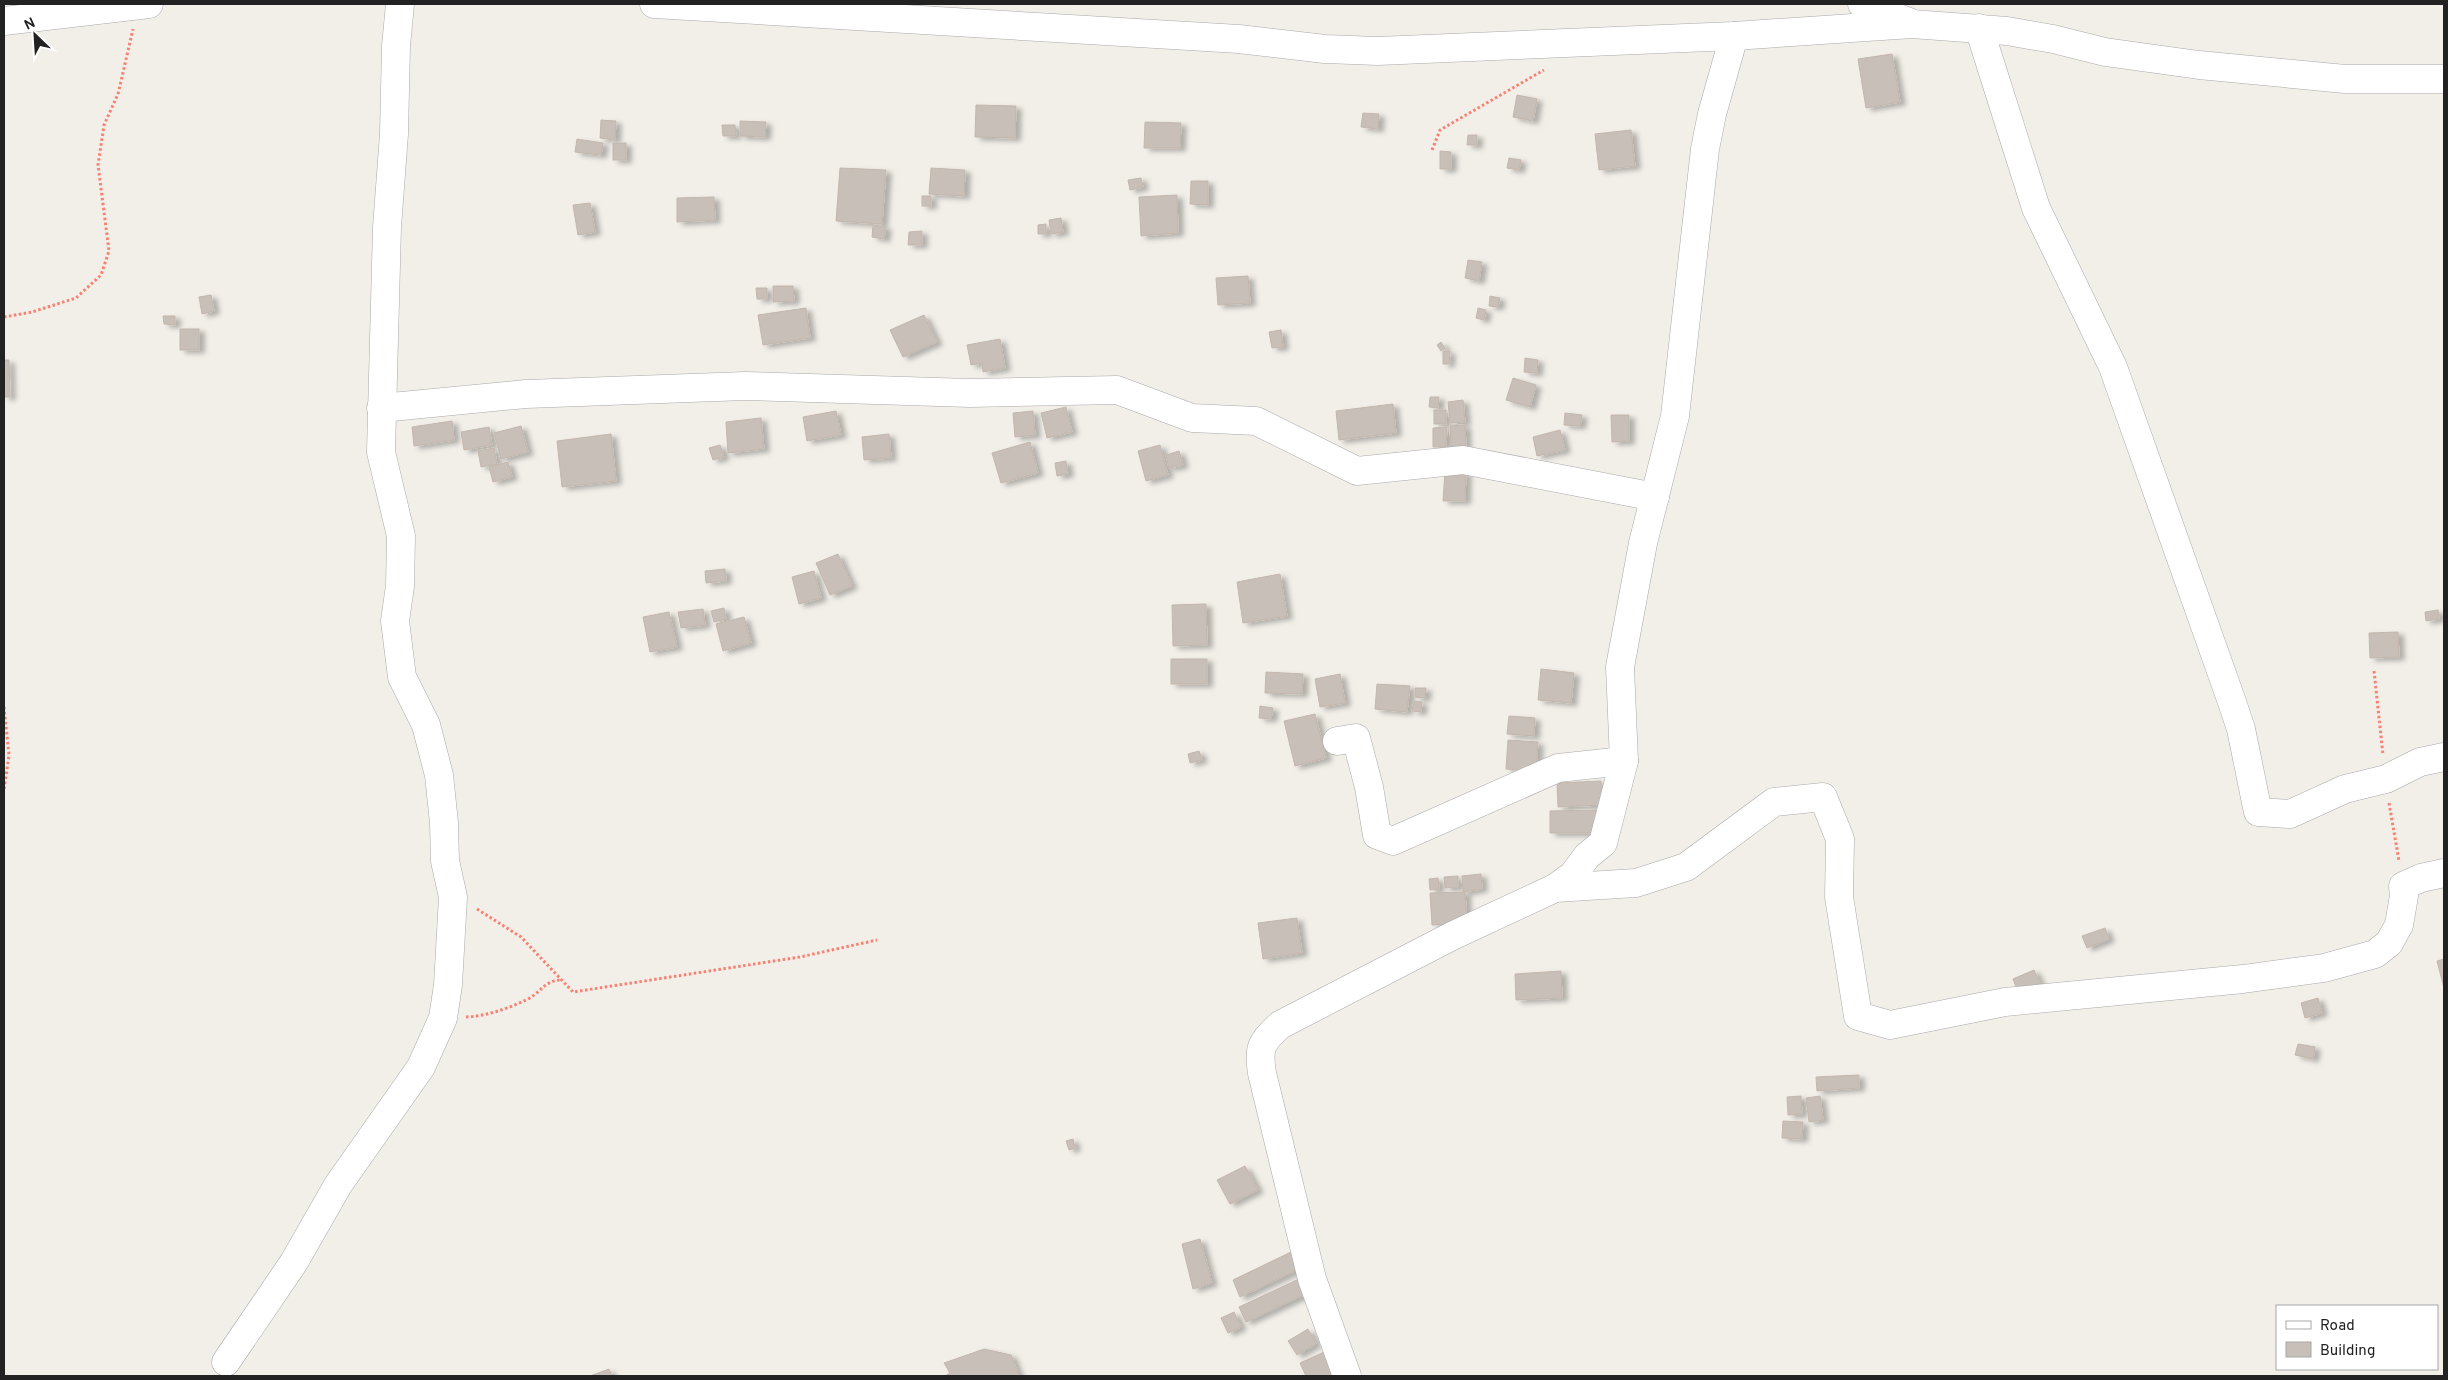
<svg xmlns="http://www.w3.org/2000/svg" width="2448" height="1380" font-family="Overpass,sans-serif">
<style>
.building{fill:#c7bfb8;stroke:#c4b6ab;filter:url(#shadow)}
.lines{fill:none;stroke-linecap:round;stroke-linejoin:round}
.minor-casing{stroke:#a9a9a9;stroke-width:29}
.path{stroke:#fa8072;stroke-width:3;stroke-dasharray:2.5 2.5;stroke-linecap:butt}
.minor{stroke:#fff;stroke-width:28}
</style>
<defs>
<filter id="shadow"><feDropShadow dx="5.5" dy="3" stdDeviation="2.5" flood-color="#0004"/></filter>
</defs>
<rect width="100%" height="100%" fill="#f2efe9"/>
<g class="building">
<polygon points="1892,54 1900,102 1866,108 1858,59"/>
<polygon points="1517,95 1537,99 1533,121 1513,117"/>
<polygon points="976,105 1016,106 1015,138 975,137"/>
<polygon points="1363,113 1379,114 1378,129 1361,127"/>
<polygon points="601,120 616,121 615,140 600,138"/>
<polygon points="740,121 766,122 765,137 740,136"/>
<polygon points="1145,122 1181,123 1180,148 1144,148"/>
<polygon points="722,125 735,125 736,136 723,136"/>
<polygon points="1631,130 1635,166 1599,170 1595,134"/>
<polygon points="1468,135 1477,135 1477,145 1467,145"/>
<polygon points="577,139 603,143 601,155 575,152"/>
<rect x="613" y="143" width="13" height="17"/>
<polygon points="1440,151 1451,152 1451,169 1440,169"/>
<polygon points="1509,158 1521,160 1519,170 1507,168"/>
<polygon points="840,168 886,170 882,224 836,221"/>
<polygon points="931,168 965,170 964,196 929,194"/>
<polygon points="1141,178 1143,187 1130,190 1128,180"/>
<polygon points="1191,181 1208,181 1208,205 1190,204"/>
<polygon points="1177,195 1178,233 1141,236 1139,197"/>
<rect x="922" y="196" width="9" height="10"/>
<polygon points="714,197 715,220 677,222 677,198"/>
<polygon points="590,203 595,232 578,235 573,205"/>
<polygon points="1061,218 1063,232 1051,234 1049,220"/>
<polygon points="1046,224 1046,234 1038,234 1038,225"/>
<polygon points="873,225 886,227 884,239 872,237"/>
<polygon points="922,231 922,245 908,245 909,232"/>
<polygon points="1468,260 1482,262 1479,281 1465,278"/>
<polygon points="1248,276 1250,303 1218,305 1216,278"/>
<polygon points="773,286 793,286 794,301 773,302"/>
<polygon points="756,288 767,288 767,299 757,299"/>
<polygon points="211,295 214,311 202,314 199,297"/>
<polygon points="1490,296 1500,298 1498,307 1489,306"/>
<polygon points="806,308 810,338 763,345 758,315"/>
<polygon points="1478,308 1486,310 1484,320 1476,318"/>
<polygon points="924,315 937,342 903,357 890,330"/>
<polygon points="163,316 175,316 175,325 164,324"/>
<rect x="180" y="329" width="19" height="21"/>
<polygon points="1281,330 1283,347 1272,348 1269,332"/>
<polygon points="1000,339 1005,368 983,372 982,363 971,365 967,345"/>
<polygon points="1441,342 1445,348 1441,351 1437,345"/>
<polygon points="1443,351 1450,351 1449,364 1443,364"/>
<polygon points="1525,358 1538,360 1537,373 1524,372"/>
<polygon points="4,360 9,360 10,397 4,397"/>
<polygon points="1513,378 1536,385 1530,407 1506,400"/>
<polygon points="1430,397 1439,397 1438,408 1429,407"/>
<polygon points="1463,400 1465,422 1450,423 1448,402"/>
<polygon points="1393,404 1396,433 1339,440 1336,411"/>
<polygon points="1066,407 1072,432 1047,438 1041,413"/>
<rect x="1434" y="410" width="12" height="14"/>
<polygon points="836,411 841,435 807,441 803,417"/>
<polygon points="1033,411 1035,435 1015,437 1013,413"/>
<polygon points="1565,413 1582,415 1580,426 1564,425"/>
<polygon points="1611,415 1629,415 1629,441 1612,442"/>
<polygon points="761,418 764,449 728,453 726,422"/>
<polygon points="452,421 454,440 414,446 412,427"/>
<polygon points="1465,425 1466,447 1451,448 1450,426"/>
<polygon points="521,426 528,452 501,459 494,433"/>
<polygon points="489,427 492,445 464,450 461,432"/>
<polygon points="1447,427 1446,447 1433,447 1433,428"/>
<polygon points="1560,430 1565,450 1537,456 1533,437"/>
<polygon points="611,434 616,481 562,487 557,441"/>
<polygon points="889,434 891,458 864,460 862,437"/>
<polygon points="1030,442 1038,473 1001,483 992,453"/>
<polygon points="720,445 724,457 713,460 709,448"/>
<polygon points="1160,445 1168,475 1146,481 1138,451"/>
<polygon points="494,448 497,464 481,467 478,451"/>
<polygon points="1179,451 1183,465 1169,468 1166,455"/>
<polygon points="1066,461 1068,474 1057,476 1055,463"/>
<polygon points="508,462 512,477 493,482 489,467"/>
<polygon points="1445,472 1466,472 1465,501 1443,501"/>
<polygon points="838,554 852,586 830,595 816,563"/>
<polygon points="725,569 726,581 706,583 705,571"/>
<polygon points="814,571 821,598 799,604 792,577"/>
<polygon points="1280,574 1287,616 1243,623 1237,582"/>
<polygon points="1206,604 1207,645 1173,646 1172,605"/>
<polygon points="724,608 726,619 714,622 711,611"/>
<polygon points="703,609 705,625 681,628 678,612"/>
<polygon points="2438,610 2439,619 2426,621 2425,612"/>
<polygon points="669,612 677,647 650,652 643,617"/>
<polygon points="744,617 751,643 723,651 716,624"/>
<polygon points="2398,632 2399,657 2370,658 2369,633"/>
<rect x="1171" y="659" width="36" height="25"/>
<polygon points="1541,669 1574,673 1571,703 1538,700"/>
<polygon points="1266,672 1303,674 1302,694 1265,693"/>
<polygon points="1340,674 1345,703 1320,707 1315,679"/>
<polygon points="1377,684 1410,686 1407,712 1375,709"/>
<polygon points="1415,688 1426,688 1425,698 1415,697"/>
<polygon points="1414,701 1422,702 1421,712 1412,711"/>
<polygon points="1260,706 1273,708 1271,719 1259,718"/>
<polygon points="1315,714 1326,758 1295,766 1284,721"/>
<polygon points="1509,716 1535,718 1534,736 1507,734"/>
<polygon points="1508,740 1538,742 1536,771 1506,769"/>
<polygon points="1199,751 1202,760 1190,763 1188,754"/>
<polygon points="1601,781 1602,805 1558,807 1557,783"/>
<polygon points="1597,810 1597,833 1550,833 1550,811"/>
<polygon points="1481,874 1482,889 1463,892 1462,876"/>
<polygon points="1458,876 1458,887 1445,888 1444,877"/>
<polygon points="1438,878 1439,889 1430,890 1429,879"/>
<polygon points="1465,892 1467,923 1432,925 1430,893"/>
<polygon points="1297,918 1302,953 1263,959 1258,923"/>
<polygon points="2105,928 2109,939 2087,948 2082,936"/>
<polygon points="2444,959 2444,988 2437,961"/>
<polygon points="2034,970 2040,983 2018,992 2013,979"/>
<polygon points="1561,971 1562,998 1516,1000 1515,974"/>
<polygon points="2318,998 2322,1013 2305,1018 2301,1003"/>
<polygon points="2298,1044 2315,1047 2313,1059 2295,1055"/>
<polygon points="1859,1075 1859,1088 1817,1091 1816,1077"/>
<polygon points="1801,1096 1802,1114 1788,1115 1787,1097"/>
<polygon points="1820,1096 1823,1120 1809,1122 1806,1098"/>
<polygon points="1783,1121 1803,1122 1802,1139 1782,1138"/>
<polygon points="1073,1139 1075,1148 1069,1150 1066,1141"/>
<polygon points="1245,1166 1258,1190 1230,1204 1217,1180"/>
<polygon points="1200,1239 1212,1283 1193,1289 1182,1244"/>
<polygon points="1291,1252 1299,1269 1240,1297 1233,1280"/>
<polygon points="1301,1278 1308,1293 1246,1322 1239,1307"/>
<polygon points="1234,1312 1241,1327 1228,1333 1221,1318"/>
<polygon points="1308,1329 1316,1344 1297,1355 1288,1341"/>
<polygon points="984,1349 1011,1355 1019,1376 945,1376 950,1373 944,1363"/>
<polygon points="1324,1352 1335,1376 1306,1376 1300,1363"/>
<polygon points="609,1369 612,1376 590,1376"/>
</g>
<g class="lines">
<g class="minor-casing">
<g id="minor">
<polyline points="654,4 1239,39 1325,49 1378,51 1734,36 1912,24 2007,31 2053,39 2105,52 2199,65 2345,79 2444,79"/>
<polyline points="1862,4 1909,22"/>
<polyline points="4,21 149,4"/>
<polyline points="1979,28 2036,208 2113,367 2232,702 2241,729 2258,812 2290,814 2345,789 2386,779 2420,762 2444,757"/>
<polyline points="381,408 526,394 745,386 970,393 1117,390 1192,418 1256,421 1357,471 1463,460 1655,497"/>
<polyline points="1337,741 1356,738 1369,787 1377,835 1393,841 1558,768 1624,761"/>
<polyline points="1555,888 1636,883 1686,867 1774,802 1823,797 1840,839 1839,897 1858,1016 1890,1025 2005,1002 2243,979 2324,968 2375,954 2389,943 2399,925 2404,896 2403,886 2421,878 2444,873"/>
<polyline points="226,1362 294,1262 338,1185 421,1067 443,1018 448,985 453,897 445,861 444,823 439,775 426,725 402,677 395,621 400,586 401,536 381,452 387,227 394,134 396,46 400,4"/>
<path d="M1347,1376L1312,1279L1262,1073C1258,1048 1261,1042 1280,1025L1452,936L1555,888L1573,875L1587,856L1603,843L1624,761L1620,667L1643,543L1675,416L1705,149L1712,114L1734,36"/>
</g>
</g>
<g class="path">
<polyline points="1432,150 1440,130 1544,70"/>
<polyline points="4,317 32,312 76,298 101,275 109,251 98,165 104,125 118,94 133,29"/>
<polyline points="2374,671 2383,755"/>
<polyline points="4,707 9,755 4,790"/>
<polyline points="2389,803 2399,861"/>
<polyline points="477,909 521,937 573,992 800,957 877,940"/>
<path d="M466,1017C486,1016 507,1009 526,1000C541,993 544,980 562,980"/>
</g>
<use href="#minor" class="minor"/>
</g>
<rect width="2448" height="1380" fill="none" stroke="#222222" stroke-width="10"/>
<rect x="2276" y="1305" width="162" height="65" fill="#ffffff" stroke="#a7a7a7"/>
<rect x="2286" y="1321" width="25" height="8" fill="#ffffff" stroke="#a7a7a7"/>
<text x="2320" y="1330" font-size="15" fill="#222222">Road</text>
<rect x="2286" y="1342" width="25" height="15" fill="#c7bfb8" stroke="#a7a7a7"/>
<text x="2320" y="1355" font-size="15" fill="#222222">Building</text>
<g transform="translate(35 35) rotate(335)" stroke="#ffffff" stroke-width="4" paint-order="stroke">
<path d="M0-4L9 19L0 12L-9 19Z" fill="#222222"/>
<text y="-8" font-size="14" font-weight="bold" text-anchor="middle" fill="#222222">N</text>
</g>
</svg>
